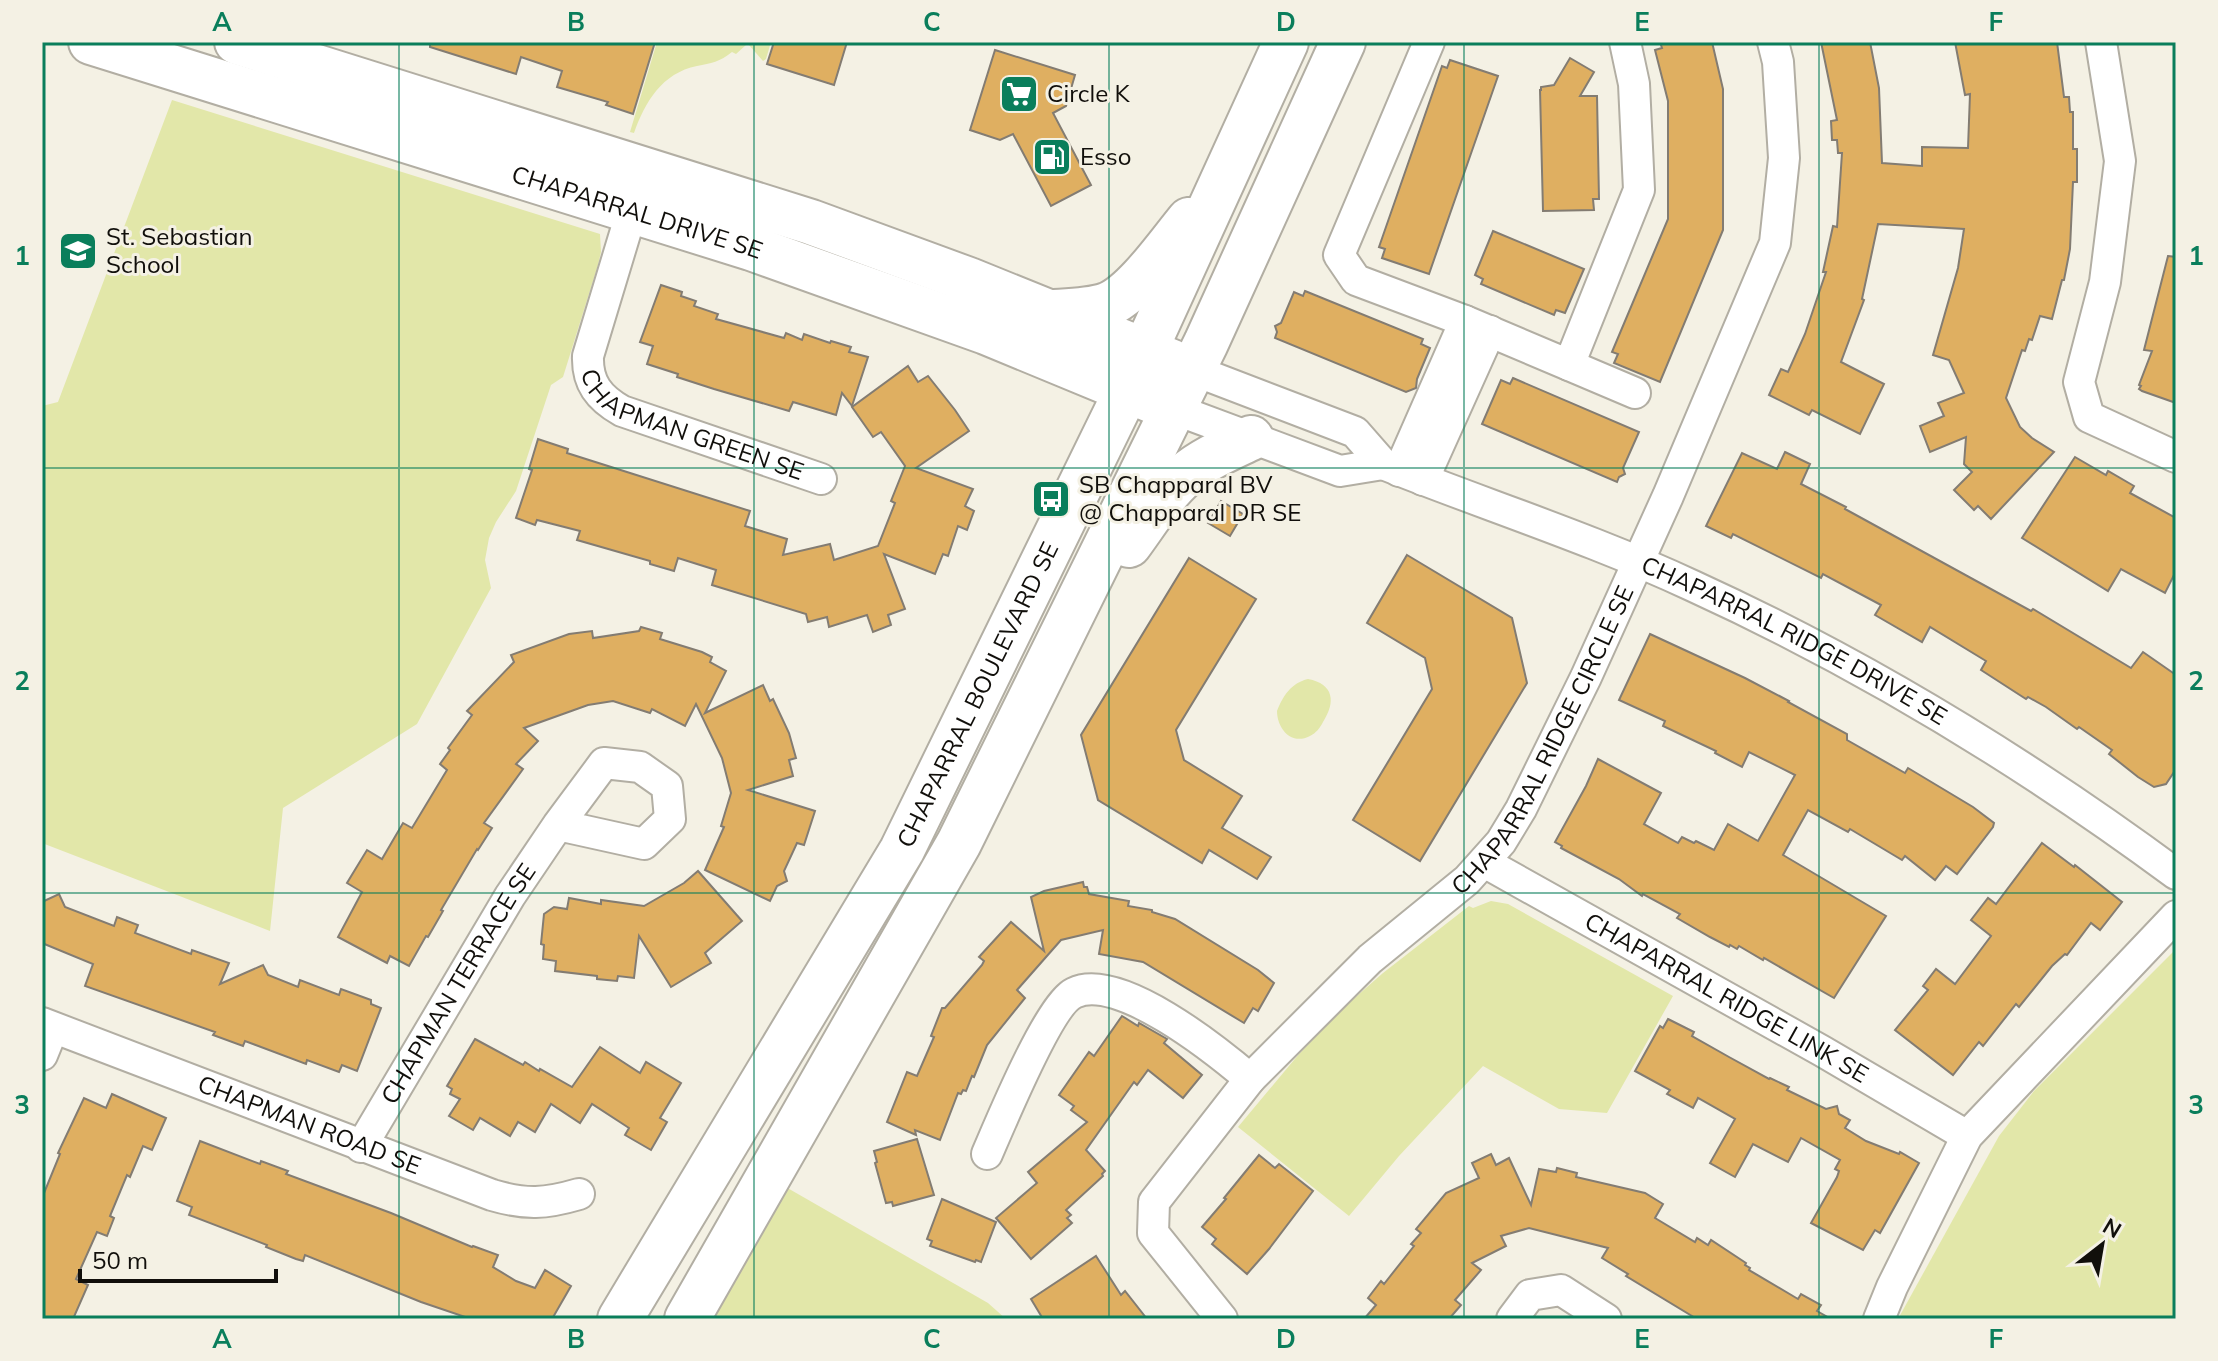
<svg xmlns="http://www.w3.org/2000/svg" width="2218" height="1361" font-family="Mulish,sans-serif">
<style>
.green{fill:#e2e7a9}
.building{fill:#dfaf61;stroke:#837c72;stroke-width:2}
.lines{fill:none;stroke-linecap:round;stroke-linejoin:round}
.street-casing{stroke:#b2aea3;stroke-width:34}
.secondary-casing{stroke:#b2aea3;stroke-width:48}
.street{stroke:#fff;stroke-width:30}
.secondary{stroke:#fff;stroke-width:44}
.grid{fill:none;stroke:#0a7e5b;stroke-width:2;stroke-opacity:0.55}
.labels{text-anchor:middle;stroke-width:6;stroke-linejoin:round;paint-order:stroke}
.poi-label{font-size:24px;fill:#110f0b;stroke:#f4f1e4;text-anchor:start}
.street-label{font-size:24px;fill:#110f0b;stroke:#f4f1e4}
.neatline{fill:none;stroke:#0a7e5b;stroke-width:3}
.grid-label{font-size:26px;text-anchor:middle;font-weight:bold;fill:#0a7e5b}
</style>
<rect width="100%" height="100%" fill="#f4f1e4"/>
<g class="green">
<path d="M657,42H771L766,59L763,61L749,45H746L736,54L732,52C720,62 711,63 697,66C662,73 645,102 634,133L630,132Z"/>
<polygon points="172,100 600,234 601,252 598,265 563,377 551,385 516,491 496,522 489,538 485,560 491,588 417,724 283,808 270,931 42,843 42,406 58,402"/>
<path d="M1308,679C1334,684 1336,702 1323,722C1320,728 1316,733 1310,736C1291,746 1277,728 1277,711C1283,696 1291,683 1308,679Z"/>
<polygon points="1491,901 1508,904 1673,996 1607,1113 1559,1109 1483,1066 1399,1156 1349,1216 1238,1127 1299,1054 1342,1009 1383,973 1469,906 1473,908"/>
<polygon points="2176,949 2176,1319 1898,1319 1999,1136 2034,1091"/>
<polygon points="784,1186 988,1303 1006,1319 704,1319"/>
</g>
<g class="building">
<polygon points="430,42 655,42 633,114 606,105 608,102 557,87 562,71 521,57 516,74 430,47"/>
<polygon points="774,42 847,42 834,85 767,64"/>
<polygon points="1660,42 1712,42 1723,89 1723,230 1660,382 1614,363 1618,354 1612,352 1668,219 1668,101 1655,50 1662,48"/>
<polygon points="1821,42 1870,42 1879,88 1882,163 1922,166 1922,147 1968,148 1970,94 1965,95 1955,42 2057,42 2064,97 2069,97 2070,112 2073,112 2073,149 2077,149 2077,182 2073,182 2070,249 2064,280 2062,280 2052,319 2040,316 2032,340 2029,339 2025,351 2022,350 2006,398 2020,427 2032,438 2054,452 1991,519 1978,506 1974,510 1954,490 1972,472 1964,464 1966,437 1930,452 1920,426 1944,416 1938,403 1964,393 1949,360 1933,355 1958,268 1964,229 1878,224 1862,299 1864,300 1841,362 1884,384 1860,434 1812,410 1809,415 1769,395 1781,369 1788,372 1805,334 1826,272 1823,272 1833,226 1837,227 1842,153 1838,153 1837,140 1832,140 1831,121 1837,120"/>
<polygon points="995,50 1075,75 1066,106 1053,113 1091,185 1051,206 1013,134 1000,140 970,130"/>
<polygon points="1570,58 1594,72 1580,96 1597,96 1599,199 1593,199 1594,210 1543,211 1540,90 1541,90 1541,87 1554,85"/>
<polygon points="1450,60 1498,76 1429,274 1382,258 1385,249 1379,247 1442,66 1447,68"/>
<polygon points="1493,231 1584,269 1565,313 1556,310 1554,315 1481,284 1483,279 1475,275"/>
<polygon points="2168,256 2176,257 2176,403 2142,391 2139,389 2141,386 2139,385 2152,351 2144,350"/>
<polygon points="661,285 682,292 681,296 696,301 694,306 718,314 716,319 784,338 786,333 802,340 804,334 830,343 831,341 851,347 849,352 868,357 852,406 842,393 836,415 793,402 789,411 714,389 677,377 678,374 647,364 653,346 640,342"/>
<polygon points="1305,291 1423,339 1421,344 1430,348 1417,379 1416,388 1406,392 1275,338 1277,332 1275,326 1281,323 1294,292 1303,296"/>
<polygon points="908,366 918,382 928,376 955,410 969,431 916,468 973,489 965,506 974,511 967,530 958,526 948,556 943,554 935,574 884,554 905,609 888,615 891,625 873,632 867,615 829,627 827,617 808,622 806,614 712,585 716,570 678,558 674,571 650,564 650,561 577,540 580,531 537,520 535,525 516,518 532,470 529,469 538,439 568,449 567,453 750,511 745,526 787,539 783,555 830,544 834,560 878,546 895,503 891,501 905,466 881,432 873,437 852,407"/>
<polygon points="1513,378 1639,432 1623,468 1625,474 1619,477 1617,482 1482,424 1501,380 1510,384"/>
<polygon points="1785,452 1810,464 1801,484 1846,507 1845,509 2031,611 2033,609 2131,668 2143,652 2176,675 2176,769 2166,784 2154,787 2138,777 2109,754 2112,750 2079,727 2077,729 2046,707 2028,697 2026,699 1981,670 1986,661 1930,627 1922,642 1875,615 1881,605 1823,574 1821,578 1733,534 1731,538 1706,526 1742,453 1777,469"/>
<polygon points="2075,457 2106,475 2108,471 2134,486 2130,493 2176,518 2176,571 2165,593 2121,569 2108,591 2022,538"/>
<polygon points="1221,501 1243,514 1230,536 1208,523"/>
<polygon points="1407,555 1512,618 1527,683 1420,861 1353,820 1432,689 1425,658 1367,623"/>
<polygon points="1189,558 1256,599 1176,730 1184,760 1242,796 1222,828 1271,857 1257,879 1209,850 1202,863 1098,800 1081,735"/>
<polygon points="641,627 662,633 660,639 702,652 712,657 710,662 726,671 705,713 763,685 770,701 773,699 789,733 796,758 789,760 793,776 748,790 815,811 804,845 797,843 784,871 787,881 777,886 770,901 705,870 724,827 721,826 731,793 722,758 696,704 685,726 652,709 650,713 613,701 588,705 524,728 538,741 516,764 523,769 484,823 492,828 478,850 477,849 441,910 443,911 428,937 426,936 409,966 390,956 387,963 338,937 362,892 347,883 367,850 382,859 403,823 412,828 447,770 440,764 450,750 448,748 472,715 467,711 514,662 511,655 569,634 592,631 593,638 639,631"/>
<polygon points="1650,634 1745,678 1789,701 1788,702 1847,734 1847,740 1905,773 1908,768 1973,807 1994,823 1993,827 1957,874 1946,866 1935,880 1905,856 1902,860 1850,829 1848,832 1808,810 1783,855 1886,916 1834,998 1764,958 1763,960 1739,946 1737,949 1730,945 1729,947 1710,937 1677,918 1680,914 1643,894 1642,896 1619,879 1561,848 1562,846 1555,842 1586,786 1598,759 1661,793 1644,824 1678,843 1682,837 1694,843 1696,841 1714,850 1728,824 1758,841 1795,775 1749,752 1742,767 1715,753 1716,751 1663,726 1665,721 1619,700"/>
<polygon points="2042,843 2074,867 2075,865 2122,902 2100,930 2091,923 2067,955 2065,954 2052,966 2019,1007 2016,1004 1983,1046 1979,1042 1953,1075 1895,1030 1928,990 1923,986 1936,969 1955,984 1991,936 1971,920 1988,898 1996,904"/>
<polygon points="698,871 742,921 705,953 711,963 671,987 639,936 634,978 618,976 617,981 597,979 597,976 555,971 556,961 543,959 544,945 541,944 544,914 554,907 567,909 569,898 601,904 601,900 644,906 684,883"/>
<polygon points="1083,882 1084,887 1087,887 1089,894 1129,901 1128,906 1152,910 1152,912 1175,919 1258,970 1274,983 1258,1011 1253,1008 1244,1023 1143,962 1099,954 1103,930 1061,940 1017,990 1025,998 987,1045 974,1077 972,1076 966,1091 963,1090 961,1094 958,1093 940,1140 915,1130 916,1135 887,1122 907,1072 917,1076 934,1037 931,1036 942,1008 945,1008 982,965 984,961 979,957 1011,922 1044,951 1031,897 1044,891"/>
<polygon points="59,894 65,907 114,926 117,917 138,925 135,933 191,954 192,950 229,963 220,984 263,965 268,975 298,987 300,980 339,995 341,989 371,1000 371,1004 381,1008 357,1071 342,1065 339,1072 307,1060 306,1064 245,1041 243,1046 213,1035 215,1032 85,986 93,964 42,943 42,902"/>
<polygon points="1122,1016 1138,1026 1139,1023 1167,1039 1164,1043 1202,1075 1183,1098 1148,1070 1137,1085 1134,1082 1086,1150 1105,1171 1102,1174 1103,1176 1066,1210 1071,1215 1067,1218 1072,1223 1031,1259 996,1218 1037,1183 1028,1172 1087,1122 1071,1110 1074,1106 1059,1095 1089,1052 1094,1056"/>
<polygon points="1668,1019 1694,1032 1692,1036 1729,1057 1769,1079 1770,1078 1789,1087 1787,1090 1826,1109 1837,1106 1839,1114 1850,1120 1845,1128 1866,1141 1899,1154 1900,1152 1919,1163 1880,1233 1875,1230 1863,1250 1811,1223 1837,1177 1839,1171 1835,1169 1840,1160 1801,1138 1788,1162 1753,1144 1735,1177 1710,1163 1735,1119 1698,1098 1693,1108 1667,1094 1670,1090 1635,1071 1660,1026 1663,1028"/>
<polygon points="475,1039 523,1065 525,1062 539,1071 540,1069 572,1087 600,1047 640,1073 646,1062 681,1083 660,1118 667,1122 651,1150 625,1135 629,1128 592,1104 580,1123 551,1104 535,1132 518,1122 510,1136 480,1118 473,1130 449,1116 460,1099 450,1094 452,1089 447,1086"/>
<polygon points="112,1094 166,1118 152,1150 143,1146 130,1177 127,1175 110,1216 114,1218 107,1236 97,1232 76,1279 88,1285 73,1319 42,1319 42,1198 60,1154 58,1153 84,1098 106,1108"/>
<polygon points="917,1139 934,1195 893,1206 892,1202 886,1203 875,1163 877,1162 874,1151"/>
<polygon points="200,1141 260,1164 261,1161 288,1171 286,1174 391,1213 472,1247 473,1246 498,1255 493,1267 516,1281 535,1288 545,1270 571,1286 552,1319 471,1319 421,1302 305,1255 303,1261 296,1259 266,1247 267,1245 189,1215 192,1207 177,1201"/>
<polygon points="1491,1154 1496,1165 1509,1158 1531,1205 1539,1169 1556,1172 1557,1168 1577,1173 1576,1177 1645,1193 1663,1204 1655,1218 1695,1242 1697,1238 1708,1245 1711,1240 1746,1263 1745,1265 1750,1268 1749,1270 1798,1299 1801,1294 1821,1305 1817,1311 1831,1319 1697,1319 1626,1276 1628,1274 1602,1258 1608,1248 1529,1228 1501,1236 1506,1246 1472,1263 1481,1270 1455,1300 1461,1305 1449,1319 1364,1319 1376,1305 1368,1298 1381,1281 1384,1284 1414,1246 1411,1244 1421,1233 1416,1229 1446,1193 1479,1178 1472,1163"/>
<polygon points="1259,1155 1275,1168 1279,1164 1313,1191 1269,1249 1247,1274 1212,1244 1216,1239 1202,1227 1226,1199 1224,1198"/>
<polygon points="942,1199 996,1222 981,1262 976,1260 975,1262 930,1246 932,1241 927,1239"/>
<polygon points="1096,1256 1121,1295 1125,1291 1147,1319 1043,1319 1031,1299"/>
</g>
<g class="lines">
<g class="street-casing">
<g id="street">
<polyline points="1429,42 1339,255 1356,280 1465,321 1569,365 1639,190 1634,84 1625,42"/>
<polyline points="2101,42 2120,161 2105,282 2079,382 2089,417 2176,457"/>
<path id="s1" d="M637,194L588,356C587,383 599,398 622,411L821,479"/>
<polyline points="1569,365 1635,393"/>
<path id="s2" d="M1193,370L1355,432L1383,464C1486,505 1592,539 1693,586C1866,665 2023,761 2176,874"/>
<polyline points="1174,409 1340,471 1383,464"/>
<polyline points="1399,471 1465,321"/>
<polyline points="1423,480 1490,331"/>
<path id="s3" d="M1484,862L1822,1051L1967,1136"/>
<path id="s4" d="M42,1023L492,1195C526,1205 545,1204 579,1194"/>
<polyline points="42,1055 53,1028"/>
<path id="s5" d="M361,1147L510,896L558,825L604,763L640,767L667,786L670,819L644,844L558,825"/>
<path d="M987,1154C1000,1124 1049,1005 1074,993C1118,971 1217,1051 1250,1079"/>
<path id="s6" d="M1222,1319L1153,1233L1154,1202L1250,1079L1370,959L1467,880L1501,842L1521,809L1586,677L1668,496L1775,243L1784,158L1778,62L1773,42"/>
<polyline points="1512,1319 1530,1295 1561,1290 1606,1319"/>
<polyline points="1879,1319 1892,1287 1967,1136 2176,916"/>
</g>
</g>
<g class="secondary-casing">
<g id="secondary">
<path id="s7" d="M91,42L751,248L986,332L1153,401"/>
<polyline points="237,42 811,222 969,280 1172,362"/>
<path d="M1051,312C1070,311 1090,311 1107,305C1135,294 1169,244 1189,220"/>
<path d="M1129,545C1146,522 1163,494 1185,475C1204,459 1228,449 1251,438"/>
<path id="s8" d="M620,1319L902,850L1127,390L1286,42"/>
<polyline points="687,1319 959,843 1206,343 1343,42"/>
</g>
</g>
<use href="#street" class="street"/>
<use href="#secondary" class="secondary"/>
</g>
<path class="grid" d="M399,42V1319M754,42V1319M1109,42V1319M1464,42V1319M1819,42V1319M42,468H2176M42,893H2176"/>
<defs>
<g id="supermarket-square" transform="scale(2)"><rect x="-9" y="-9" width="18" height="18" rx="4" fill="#0a7e5b" stroke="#f4f1e4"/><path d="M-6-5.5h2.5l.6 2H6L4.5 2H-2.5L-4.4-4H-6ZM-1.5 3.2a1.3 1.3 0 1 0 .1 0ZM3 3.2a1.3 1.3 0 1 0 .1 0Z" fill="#fff"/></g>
<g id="fuel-square" transform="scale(2)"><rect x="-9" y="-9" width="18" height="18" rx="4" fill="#0a7e5b" stroke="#f4f1e4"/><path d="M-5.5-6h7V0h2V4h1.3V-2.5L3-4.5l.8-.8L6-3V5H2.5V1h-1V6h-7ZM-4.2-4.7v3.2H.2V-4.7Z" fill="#fff"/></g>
<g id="school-square" transform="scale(2)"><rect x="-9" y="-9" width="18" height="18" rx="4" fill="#0a7e5b" stroke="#f4f1e4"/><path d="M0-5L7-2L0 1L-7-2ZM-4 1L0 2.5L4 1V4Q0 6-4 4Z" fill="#fff"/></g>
<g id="bus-square" transform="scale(2)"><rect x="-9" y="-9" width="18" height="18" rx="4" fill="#0a7e5b" stroke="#f4f1e4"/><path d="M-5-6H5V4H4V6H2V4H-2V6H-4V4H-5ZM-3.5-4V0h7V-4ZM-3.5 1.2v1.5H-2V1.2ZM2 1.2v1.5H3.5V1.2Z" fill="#fff"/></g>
</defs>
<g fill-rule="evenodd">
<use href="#supermarket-square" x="1019" y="94"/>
<use href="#fuel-square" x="1052" y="157"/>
<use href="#school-square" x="78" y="251"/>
<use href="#bus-square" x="1051" y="499"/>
</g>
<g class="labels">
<g class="poi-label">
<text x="1047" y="102">Circle K</text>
<text x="1080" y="165">Esso</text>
<text x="106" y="245">St. Sebastian<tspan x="106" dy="28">School</tspan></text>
<text x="1079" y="493">SB Chapparal BV<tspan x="1079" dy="28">@ Chapparal DR SE</tspan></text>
</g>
<g class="street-label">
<text dy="8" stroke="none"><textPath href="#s7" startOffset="572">CHAPARRAL DRIVE SE</textPath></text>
<text dy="8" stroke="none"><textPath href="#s1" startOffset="306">CHAPMAN GREEN SE</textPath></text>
<text dy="8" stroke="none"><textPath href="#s2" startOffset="664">CHAPARRAL RIDGE DRIVE SE</textPath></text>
<text dy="8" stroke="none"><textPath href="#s8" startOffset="720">CHAPARRAL BOULEVARD SE</textPath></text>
<text dy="8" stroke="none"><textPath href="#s6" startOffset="752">CHAPARRAL RIDGE CIRCLE SE</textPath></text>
<text dy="8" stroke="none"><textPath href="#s5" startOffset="190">CHAPMAN TERRACE SE</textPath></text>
<text dy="8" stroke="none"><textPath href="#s3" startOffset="278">CHAPARRAL RIDGE LINK SE</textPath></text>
<text dy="8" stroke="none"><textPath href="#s4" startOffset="286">CHAPMAN ROAD SE</textPath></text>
</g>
</g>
<rect width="2218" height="1361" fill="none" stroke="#f4f1e4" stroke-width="88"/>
<g transform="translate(2102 1245) rotate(31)" stroke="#f4f1e4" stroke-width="6" paint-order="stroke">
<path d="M0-6L14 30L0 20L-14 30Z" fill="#110f0b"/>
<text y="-12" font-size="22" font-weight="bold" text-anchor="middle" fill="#110f0b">N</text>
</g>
<path d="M80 1269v12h196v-12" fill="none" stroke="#110f0b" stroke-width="4"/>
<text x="92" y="1269" font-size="24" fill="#110f0b" stroke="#f4f1e4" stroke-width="6" paint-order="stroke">50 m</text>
<rect x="44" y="44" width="2130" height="1273" class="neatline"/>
<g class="grid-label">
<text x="222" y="31">A</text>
<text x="576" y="31">B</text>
<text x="932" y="31">C</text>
<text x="1286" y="31">D</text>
<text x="1642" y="31">E</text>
<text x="1996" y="31">F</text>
<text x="22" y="265">1</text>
<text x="2196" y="265">1</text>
<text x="22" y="690">2</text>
<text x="2196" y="690">2</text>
<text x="22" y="1114">3</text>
<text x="2196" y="1114">3</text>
<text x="222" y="1348">A</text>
<text x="576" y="1348">B</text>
<text x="932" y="1348">C</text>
<text x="1286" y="1348">D</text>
<text x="1642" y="1348">E</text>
<text x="1996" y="1348">F</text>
</g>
</svg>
